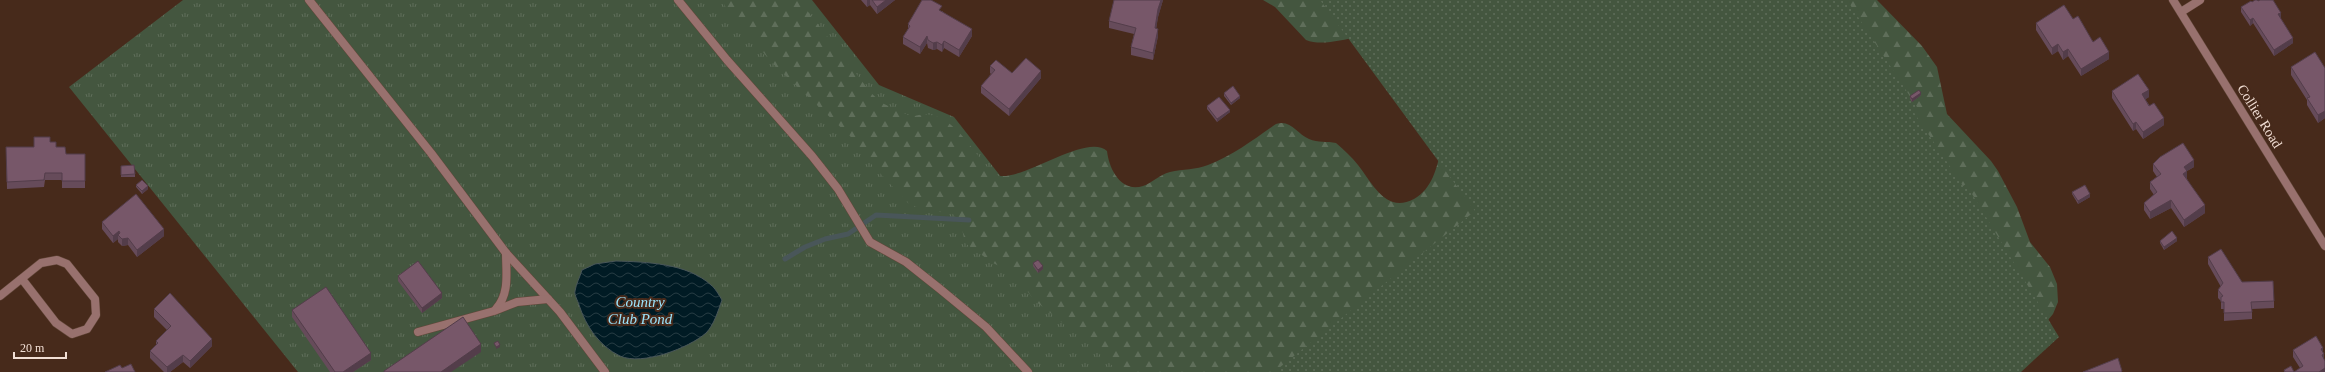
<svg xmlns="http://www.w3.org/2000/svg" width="2325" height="372" font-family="Georgia,serif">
	<defs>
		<pattern id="grass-tufts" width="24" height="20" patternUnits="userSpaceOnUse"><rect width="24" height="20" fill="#44563f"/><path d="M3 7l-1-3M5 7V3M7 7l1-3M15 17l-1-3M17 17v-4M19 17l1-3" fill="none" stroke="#5f6e5a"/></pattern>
		<pattern id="forest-firs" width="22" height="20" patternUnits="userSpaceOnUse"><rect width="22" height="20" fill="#44563f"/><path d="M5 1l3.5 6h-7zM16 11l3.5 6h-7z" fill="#5f6e5a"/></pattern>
		<pattern id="park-dots" width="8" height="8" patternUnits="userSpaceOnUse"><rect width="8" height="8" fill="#44563f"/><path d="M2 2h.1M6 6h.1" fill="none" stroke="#5f6e5a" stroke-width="1.8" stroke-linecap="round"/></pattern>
		<pattern id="water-waves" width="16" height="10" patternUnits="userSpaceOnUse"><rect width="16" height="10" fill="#001b24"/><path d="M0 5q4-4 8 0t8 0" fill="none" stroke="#263c43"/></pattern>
	</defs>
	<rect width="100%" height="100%" fill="#472a1b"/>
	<path fill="url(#grass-tufts)" d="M183,0H812L879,85L954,117L1154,372H298L69,87Z"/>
	<path fill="url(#forest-firs)" d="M722,0H799L871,93L882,103L912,117C945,105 965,140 983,162C988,168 992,176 1001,176C1028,178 1087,133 1107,151C1109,169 1121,193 1143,186C1152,183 1159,175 1170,172C1183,169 1196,170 1208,165C1234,155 1254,139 1276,124C1291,119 1297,134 1309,139C1318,143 1327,141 1336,143C1344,150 1352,157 1358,165C1373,184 1386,214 1414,199C1432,189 1437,168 1441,149L1358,37C1341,40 1321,46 1306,40L1275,7L1263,0H1877L1922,46L1937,67L1947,114L1991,161L1998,171L2017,207L2030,242L2050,267L2057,284L2058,302L2053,314L2005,372H1119L1091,346L1034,300L1014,273L993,263L965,243L961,224L953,214L921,209L908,203L864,156L850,136L771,62L751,37L732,19Z"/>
	<path fill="url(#park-dots)" d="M1320,0H1847L1917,107L1913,111L1963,186L1966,184L2059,337L2021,372H1274L1475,211Z"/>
	<path fill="url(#water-waves)" stroke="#495659" d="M616,261C646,262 687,263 711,285C715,288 719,295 722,300C718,311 714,325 706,333C689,348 642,366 620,356C599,346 586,326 579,305C578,301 574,295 575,291C576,284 580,277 582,270L595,264Z"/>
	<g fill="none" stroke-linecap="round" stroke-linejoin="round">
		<path stroke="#495659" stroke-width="5" d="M785,259L805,247L825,239L848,234L876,215L969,220"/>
		<g stroke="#624739" stroke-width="9">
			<g id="lane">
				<path d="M309,0L431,153L506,253L560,312L605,372"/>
				<path d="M678,0L727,60L812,156L838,189L870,242L906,262L940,289L986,327L1028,372"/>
				<path d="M496,309C510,293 506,273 506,253"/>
				<path d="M418,332L494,311L517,302L548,299"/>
			</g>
		</g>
		<g stroke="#624739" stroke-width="9">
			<g id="street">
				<path d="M2173,0L2325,246"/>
				<path d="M2181,12L2200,0"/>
				<path d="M0,296L41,263L57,260L67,264L95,299L96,315L87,329L72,334L56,323L22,279"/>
			</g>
		</g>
		<use href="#lane" stroke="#98716e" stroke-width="8"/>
		<use href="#street" stroke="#98716e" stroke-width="8"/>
	</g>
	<g fill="#664b5a">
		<path d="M861,0H895L877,14L870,5L867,7Z"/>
		<path d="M1114,0H1163L1158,17L1156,29L1158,36L1153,60L1131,55V47L1134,34L1109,28V21Z"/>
		<path d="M2258,1L2281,18H2280L2293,43L2274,56L2253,23L2250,26L2241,12V7L2252,2Z"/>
		<path d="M942,11L972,36L959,57L944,48L942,52L937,49L933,50L928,48L927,43L920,54L903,44V37L908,29V24Z"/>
		<path d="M2073,19L2109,59L2081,76L2068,56L2063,60L2058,51L2052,55L2036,30V23Z"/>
		<path d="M990,66L1012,73L1041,78L1009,116L981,93V86L991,74L990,73Z"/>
		<path d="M2291,67L2325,68V118L2318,123L2307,105V100L2291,75Z"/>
		<path d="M2112,91L2149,97L2145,99L2164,125L2143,139L2136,129L2133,131L2112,98Z"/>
		<path d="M1224,93L1240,98L1231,105L1224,96Z"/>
		<path d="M1921,95L1912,102L1910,99V96Z"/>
		<path d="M1207,106L1230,112L1217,122L1207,109Z"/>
		<path d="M50,142L66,154H85V188H62V180H45L44,187L7,189L6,147H34Z"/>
		<path d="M2153,164L2194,167L2187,171V179L2205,213L2184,227L2171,208L2150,219L2144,210V203L2154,195L2150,189V182L2157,177L2153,171Z"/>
		<path d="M121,166L135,174V177H121Z"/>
		<path d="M136,185L148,189L142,194L136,187Z"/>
		<path d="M2072,192L2090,197L2078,204L2072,194Z"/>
		<path d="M102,222L164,236L137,257L128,245L122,246L118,242V239L113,243L102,229Z"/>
		<path d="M2160,241H2177L2164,250L2160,243Z"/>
		<path d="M2208,257L2242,282L2274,301V308L2252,309V319L2224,321V309H2221V301L2218,298V290L2221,287L2208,264Z"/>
		<path d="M1033,263L1043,269L1038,273L1033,266Z"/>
		<path d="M398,276L442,298L422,313L398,281Z"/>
		<path d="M154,309L212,346L190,368L183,362L170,372H164L150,358V351L156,345V341L167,330L154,317Z"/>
		<path d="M292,310L371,360L353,372H330L292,317Z"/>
		<path d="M2293,350L2323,352L2325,372H2284V370L2294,372L2300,368L2293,357Z"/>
	</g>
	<g fill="#533d4a">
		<path d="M867,0H870V5L867,7Z"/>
		<path d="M886,0H895L877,14V7Z"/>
		<path d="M1161,0H1163L1158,17L1155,36V28L1158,9Z"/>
		<path d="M2281,13V18L2278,20V14Z"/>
		<path d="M2253,18V23L2250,26V20Z"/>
		<path d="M972,29V36L959,57V50Z"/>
		<path d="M1158,29V36L1153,60V53Z"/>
		<path d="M927,36V43L920,54V47Z"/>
		<path d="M2293,38V43L2274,56V50Z"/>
		<path d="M944,41V48L942,52V45Z"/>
		<path d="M937,42V49L933,50V43Z"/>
		<path d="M2058,44V51L2052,55V48Z"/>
		<path d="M2068,49V56L2063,60V52Z"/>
		<path d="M2109,52V59L2081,76V69Z"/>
		<path d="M1041,71V78L1009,116V109Z"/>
		<path d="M2149,90V97L2142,102V94Z"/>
		<path d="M1921,93V95L1912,102V99Z"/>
		<path d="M1240,96V98L1231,105V103Z"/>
		<path d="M1230,110V112L1217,122V119Z"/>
		<path d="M2325,111V118L2318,123V115Z"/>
		<path d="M2164,118V125L2143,139V132Z"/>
		<path d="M2136,122V129L2133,131V124Z"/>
		<path d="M2194,160V167L2187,171V178L2183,181L2184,167Z"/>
		<path d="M148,186V189L142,194V191Z"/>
		<path d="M2090,194V197L2078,204V201Z"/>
		<path d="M2171,200V208L2150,219V212Z"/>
		<path d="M2205,205V213L2184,227V220Z"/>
		<path d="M164,229V236L137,257V250Z"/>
		<path d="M119,231V236L118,235V239L113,243V236Z"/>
		<path d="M128,238V245L122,246V239Z"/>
		<path d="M2177,238V241L2164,250V247Z"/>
		<path d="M1043,266V269L1038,273V270Z"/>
		<path d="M442,293V298L422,313V308Z"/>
		<path d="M212,339V346L190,368V361Z"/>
		<path d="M481,344V352L451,372H441Z"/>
		<path d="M500,345V347L496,349V347Z"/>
		<path d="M2323,348V355L2324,354V361L2322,363L2321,349Z"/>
		<path d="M371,353V360L353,372H343Z"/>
		<path d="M183,355V362L170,372H167V367Z"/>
		<path d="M2325,368V372H2319Z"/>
	</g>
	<g fill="#775769" stroke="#533d4a">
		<path d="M872,0H886L877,7Z"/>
		<path d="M922,0H931L942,6L939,10L972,29L959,50L944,41L942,45L937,42L933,43L928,40L927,36L920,47L903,37L910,26L908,24Z"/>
		<path d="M1114,0H1161L1158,9L1155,28L1158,29L1153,53L1131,47L1136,28L1109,21Z"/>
		<path d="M2255,0H2257L2258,1L2260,0H2273L2281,13L2278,14L2293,38L2274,50L2253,18L2250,20L2241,7L2251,1L2252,2Z"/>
		<path d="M2064,5L2073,19L2078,16L2093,42L2100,37L2109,52L2081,69L2068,49L2063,52L2058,44L2052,48L2036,23Z"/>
		<path d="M2315,52L2325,68V111L2318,115L2307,98L2310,97L2291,67Z"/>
		<path d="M1026,58L1041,71L1009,109L981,86L995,70L990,66L996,60L1012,73Z"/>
		<path d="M2138,74L2149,90L2142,94L2149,106L2154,103L2164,118L2143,132L2136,122L2133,124L2112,91Z"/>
		<path d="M1233,86L1240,96L1231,103L1224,93Z"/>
		<path d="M1919,90L1921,93L1912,99L1910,96Z"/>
		<path d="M1219,97L1230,110L1217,119L1207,106Z"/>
		<path d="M34,137H50V142H56V147H65L66,154H85V181H62V173H45L44,180L7,182L6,147H34Z"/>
		<path d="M2183,143L2194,160L2184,167L2187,171L2183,174L2205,205L2184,220L2171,200L2150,212L2144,203L2157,192L2150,182L2161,174L2153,164L2160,157Z"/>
		<path d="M134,165L135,174L121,175V166Z"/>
		<path d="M142,180L148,186L142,191L136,185Z"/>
		<path d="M2085,185L2090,194L2078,201L2072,192Z"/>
		<path d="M136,194L164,229L137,250L128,238L122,239L118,235L120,233L119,231L113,236L102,222Z"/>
		<path d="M2172,231L2177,238L2164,247L2160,241Z"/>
		<path d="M2221,249L2242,282L2273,281L2274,301L2251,302L2252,312L2224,313V302H2221V297L2223,296L2218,290L2223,283L2208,257Z"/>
		<path d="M1038,260L1043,266L1038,270L1033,263Z"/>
		<path d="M418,261L442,293L422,308L398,276Z"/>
		<path d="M326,287L371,353L343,372H335L292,310Z"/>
		<path d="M170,293L212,339L190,361L183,355L167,367L150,351L158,343L156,341L171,326L154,309Z"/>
		<path d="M463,317L481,344L441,372H384V371Z"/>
		<path d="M2316,336L2323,348L2321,349L2324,354L2322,355L2325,361V368L2319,372H2285L2284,370L2291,366L2294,372L2303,366L2293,350Z"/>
		<path d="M498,341L500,345L496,347L494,343Z"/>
		<path d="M2118,358L2122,371L2121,372H2083Z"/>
		<path d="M131,364L135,372H105L120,365L122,368Z"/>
	</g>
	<g text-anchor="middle" stroke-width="4" stroke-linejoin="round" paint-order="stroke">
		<g font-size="14" fill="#f2dfd5" stroke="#472a1b">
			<text transform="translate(2260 116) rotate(58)" y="5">Collier Road</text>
		</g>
		<g font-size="15" font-style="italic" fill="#9be3fb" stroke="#472a1b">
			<text x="640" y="307">Country<tspan x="640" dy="17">Club Pond</tspan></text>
		</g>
	</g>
	<path d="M14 352v6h52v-6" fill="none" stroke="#f2dfd5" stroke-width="2"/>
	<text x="20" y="352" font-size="12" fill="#f2dfd5" stroke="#472a1b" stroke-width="3" paint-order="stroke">20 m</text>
</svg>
